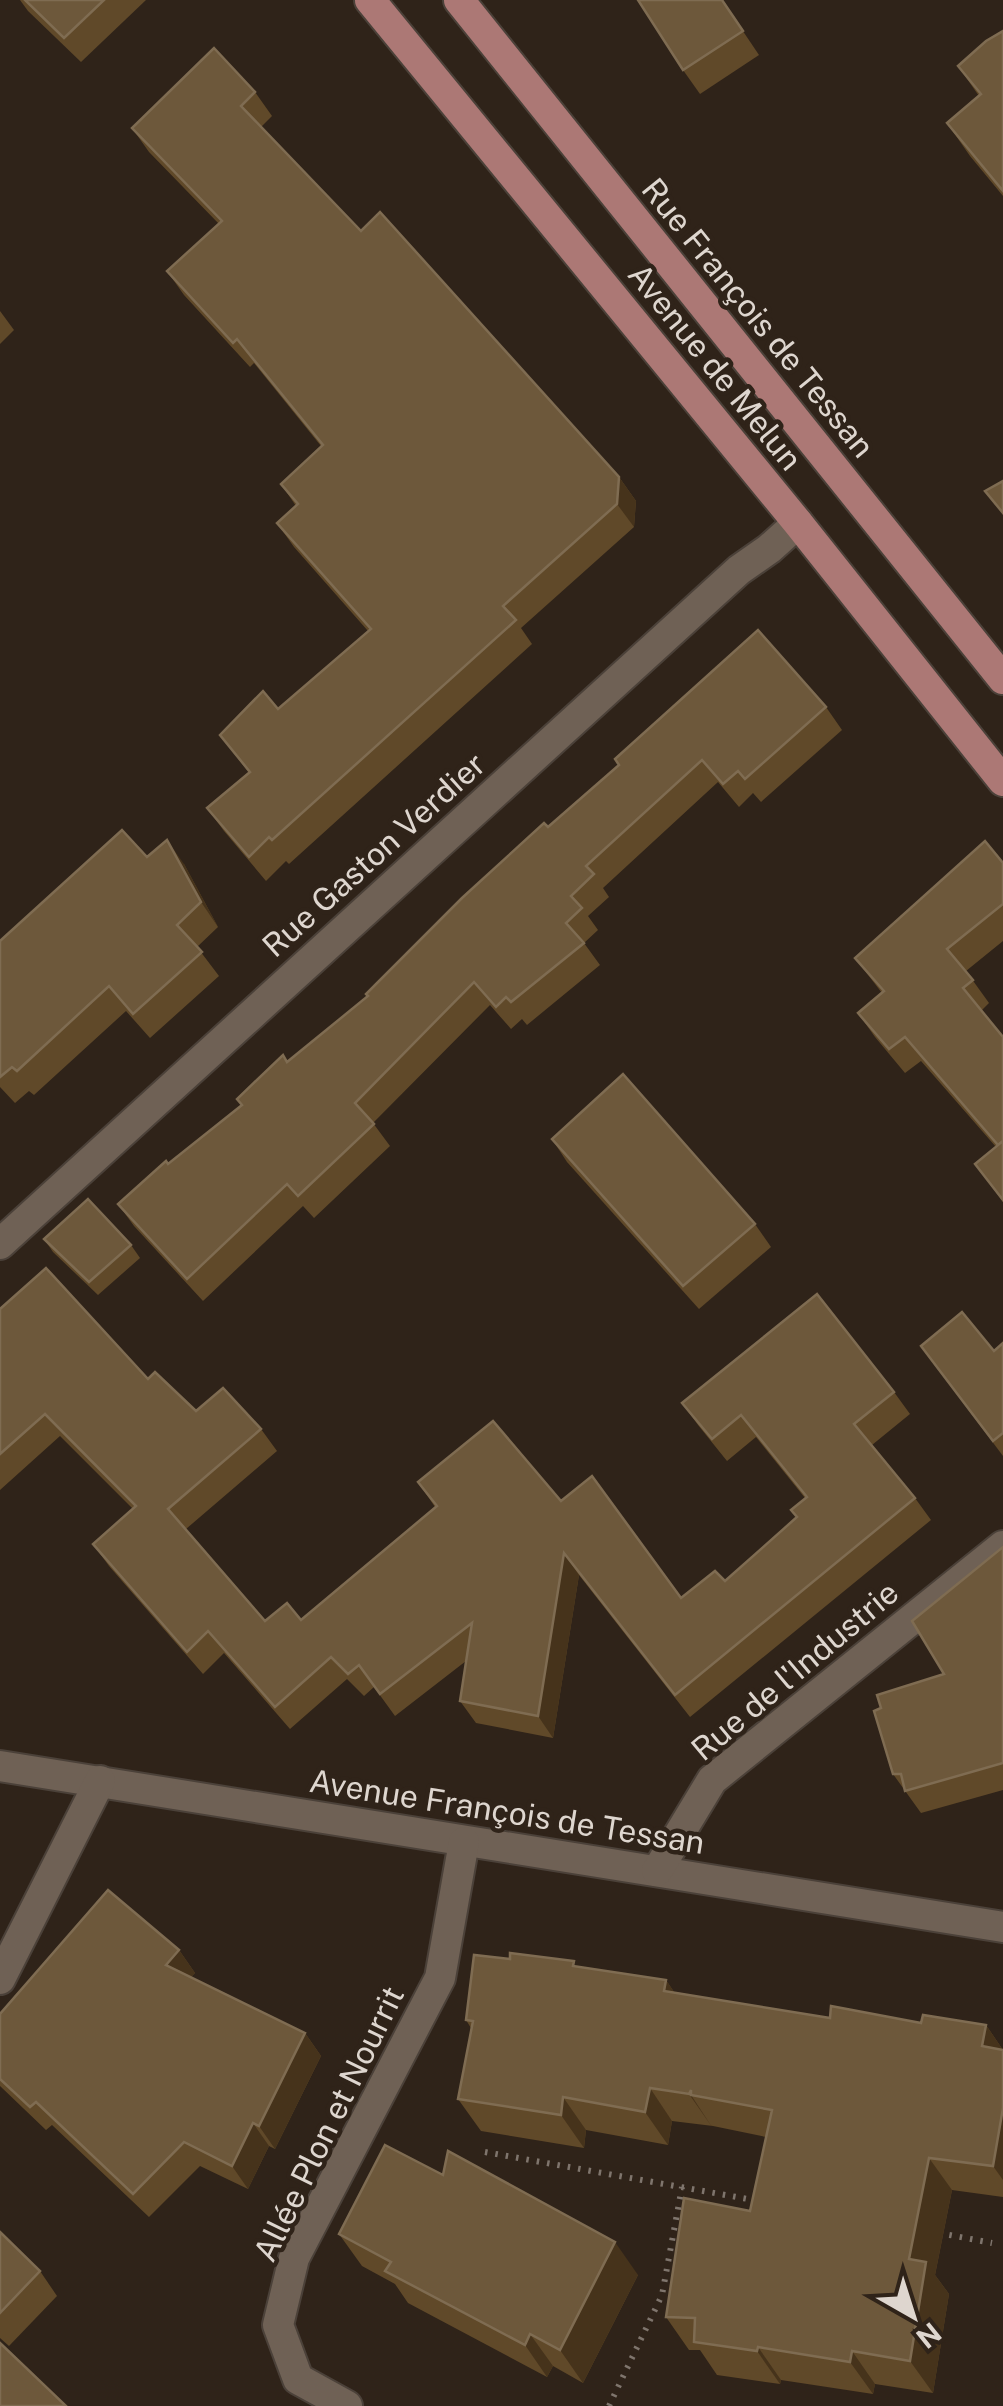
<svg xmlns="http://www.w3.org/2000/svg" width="1003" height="2406" font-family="'Public Sans',sans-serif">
	<rect width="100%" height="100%" fill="#2f2319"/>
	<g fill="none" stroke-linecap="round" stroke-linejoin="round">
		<g stroke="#4b4139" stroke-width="34">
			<g id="minor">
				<path d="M0,1244L739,570L769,549L798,523"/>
				<path d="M0,1766L1003,1927"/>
				<path d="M657,1871L712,1780L1003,1546"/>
				<path d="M0,1979L100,1781"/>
				<path d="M347,2406L298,2379L278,2325L294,2258L440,1978L464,1842"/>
			</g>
		</g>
		<g stroke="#4b4139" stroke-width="34">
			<g id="major">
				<path d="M370,0L798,523L1003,781"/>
				<path d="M459,0L1003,679"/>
			</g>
		</g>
		<g stroke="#7f756d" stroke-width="6" stroke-dasharray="2.5 8" stroke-linecap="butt">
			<path d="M485,2152L759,2201"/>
			<path d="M939,2233L992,2243"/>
			<path d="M609,2406L662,2295L682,2187"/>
		</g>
		<use href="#minor" stroke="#6f6155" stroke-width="30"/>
		<use href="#major" stroke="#ac7875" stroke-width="30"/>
	</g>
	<g fill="#604929">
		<path d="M20,0H146L81,62L28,11Z"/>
		<path d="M722,0L759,55L700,94L683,70Z"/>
		<path d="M1003,31V196L970,156L947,123L979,96L958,66Z"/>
		<path d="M255,92L272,116L261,127L361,231L619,477L636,501L634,527L521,628L532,644L289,864L286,861L266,881L224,831L207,808L249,773L220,735L278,709L368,631L294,547L277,523L296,506L281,484L321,446L254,363L250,367L184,295L167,271L219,224L149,152L132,128Z"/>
		<path d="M0,311L14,330L0,344Z"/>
		<path d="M826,707L842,730L761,802L753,793L739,807L718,782L603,888L609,897L588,916L598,930L584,943L600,965L527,1025L522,1019L511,1029L490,1005L373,1123L390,1146L314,1218L303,1206L203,1301L134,1226L118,1204L242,1105L288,1061L368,996L548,827Z"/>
		<path d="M147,857L184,864L218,927L197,947L219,976L150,1038L126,1011L34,1095L29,1091L15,1103L0,1087V941Z"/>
		<path d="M1003,863V941L966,971L989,1003L981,1011L1003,1037V1202L975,1164L996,1147L921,1061L905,1073L875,1037L858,1013L882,993L855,958Z"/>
		<path d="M552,1139L755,1224L771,1247L699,1309L567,1162Z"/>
		<path d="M44,1239L131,1245L140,1258L98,1295L53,1252Z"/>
		<path d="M0,1309L148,1379L196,1411L261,1429L277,1451L186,1529L265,1621L301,1620L435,1507L418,1482L561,1501L681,1598L725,1581L796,1517L805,1498L756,1437L727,1461L698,1425L682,1403L894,1392L910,1414L872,1445L915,1498L931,1520L690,1717L579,1575L553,1738L476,1723L460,1701L466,1661L395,1716L374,1687L364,1696L347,1679L290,1729L224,1653L203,1674L109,1566L93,1544L133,1509L60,1436L0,1490Z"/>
		<path d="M1003,1343V1456L934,1364L994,1351Z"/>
		<path d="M1003,1547V1790L921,1813L893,1774L944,1674Z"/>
		<path d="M179,1950L195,1973L191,1977L305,2033L321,2056L275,2149L269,2146L248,2189L200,2166L149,2217L52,2125L46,2130L0,2086V2014Z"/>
		<path d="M510,1959L578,1967L666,1980L674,1992L830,2018L986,2025L1003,2050V2197L952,2190L935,2275L949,2294L933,2393L875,2384L873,2394L781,2380L780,2384L717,2375L700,2350H689L666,2317L750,2211L766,2137L713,2126L672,2121L668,2145L586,2130L584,2148L481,2131L458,2099L471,2028L466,2020Z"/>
		<path d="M0,2232L40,2271L57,2296L9,2346L0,2338Z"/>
		<path d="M339,2234L638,2275L583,2383L553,2366L547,2377L408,2303L395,2284L362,2266Z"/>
	</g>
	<g fill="#46331b">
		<path d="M619,477L636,501L634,527L617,504Z"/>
		<path d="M167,840L184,864L218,927L201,902Z"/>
		<path d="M564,1553L579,1575L553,1738L538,1716Z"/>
		<path d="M179,1950L195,1973L182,1988L166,1965Z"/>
		<path d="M666,1980L688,2013L664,1991Z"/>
		<path d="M986,2025L1003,2050L982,2046Z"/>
		<path d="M305,2033L321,2056L275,2149L259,2126Z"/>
		<path d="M650,2088L672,2121L668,2145L645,2112Z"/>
		<path d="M691,2090V2095L712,2127L689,2094Z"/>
		<path d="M563,2097L586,2130L584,2148L561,2115Z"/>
		<path d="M1003,2108V2180L993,2166Z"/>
		<path d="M253,2123L269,2146L248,2189L232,2166Z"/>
		<path d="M929,2158L952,2190L935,2275L949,2294L933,2393L910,2361L909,2259Z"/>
		<path d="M615,2242L638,2275L583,2383L560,2350Z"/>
		<path d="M530,2334L553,2366L547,2377L525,2345Z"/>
		<path d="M758,2347L781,2380L780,2384L757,2351Z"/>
		<path d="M852,2351L875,2384L873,2394L850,2362Z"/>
	</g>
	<g fill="#6d583b" stroke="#7f6c52" stroke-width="2.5">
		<path d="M25,0H104L64,38Z"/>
		<path d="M638,0H722L743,31L683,70Z"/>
		<path d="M1003,31V191L947,123L981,94L958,66L986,41Z"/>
		<path d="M214,48L255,92L241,106L361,231L380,212L619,477L617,504L503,606L516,620L272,840L269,837L249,857L207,808L250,772L220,735L263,691L278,709L371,629L277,523L298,504L281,484L323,445L237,339L233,343L167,271L222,221L132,128Z"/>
		<path d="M1003,481V513L985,491Z"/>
		<path d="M758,630L826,707L745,779L738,771L723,784L702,760L586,866L594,874L571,896L582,908L566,923L584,943L511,1002L506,997L496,1007L474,982L355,1103L374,1124L298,1196L287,1184L187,1279L118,1204L166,1161L168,1164L242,1105L237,1099L283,1055L287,1062L368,996L366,994L462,898L544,823L548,827L619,765L615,759Z"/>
		<path d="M122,830L147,857L167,840L201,902L177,925L202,952L133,1014L109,986L17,1071L12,1067L0,1077V941Z"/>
		<path d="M985,841L1003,863V904L947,949L973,980L963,988L1003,1037V1141L998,1145L905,1037L889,1049L858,1013L884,991L855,958Z"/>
		<path d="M623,1074L755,1224L683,1286L552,1139Z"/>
		<path d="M1003,1141V1200L975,1164Z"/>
		<path d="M88,1199L131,1245L89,1282L44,1239Z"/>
		<path d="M46,1268L148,1379L155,1372L196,1411L223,1388L261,1429L168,1509L265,1621L287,1603L301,1620L437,1506L418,1482L493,1421L561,1501L592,1476L681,1598L715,1571L725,1581L797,1517L791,1510L807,1497L741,1415L712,1439L682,1403L817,1294L894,1392L854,1424L915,1498L675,1695L564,1553L538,1716L460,1701L472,1623L380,1694L359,1665L348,1674L331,1657L275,1707L208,1631L187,1652L93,1544L136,1506L45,1414L0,1454V1309Z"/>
		<path d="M962,1312L994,1351L1003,1343V1433L993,1441L921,1346Z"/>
		<path d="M1003,1547V1763L905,1791L901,1774H893L874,1711L881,1708L877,1695L944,1674L912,1621Z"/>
		<path d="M108,1890L179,1950L166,1965L305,2033L259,2126L253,2123L232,2166L184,2142L133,2194L36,2102L30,2107L0,2079V2014Z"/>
		<path d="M510,1953L574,1961L573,1966L666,1980L664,1991L830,2018L831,2006L921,2023L923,2015L986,2025L982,2046L1003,2050V2108L993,2166L929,2158L909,2259L926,2262L910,2361L852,2351L850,2362L758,2347L757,2351L694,2342L695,2318L666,2317L684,2198L750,2211L772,2110L691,2095V2090L689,2094L650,2088L645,2112L563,2097L561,2115L458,2099L473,2021L466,2020L474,1955L510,1959Z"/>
		<path d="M385,2145L443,2175L448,2151L615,2242L560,2350L530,2334L525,2345L385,2271L391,2262L339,2234Z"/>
		<path d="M0,2232L40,2271L0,2313Z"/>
		<path d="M0,2343L66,2406H0Z"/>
	</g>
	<g text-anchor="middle" stroke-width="9" stroke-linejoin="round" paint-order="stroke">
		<g font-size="32" fill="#ded6cf" stroke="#2f2319">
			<text transform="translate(758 318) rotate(51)" y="11">Rue François de Tessan</text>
			<text transform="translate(715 367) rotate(51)" y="11">Avenue de Melun</text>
			<text transform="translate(374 855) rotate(-42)" y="11">Rue Gaston Verdier</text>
			<text transform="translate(795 1671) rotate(-40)" y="11">Rue de l'Industrie</text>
			<text transform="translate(507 1812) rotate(9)" y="11">Avenue François de Tessan</text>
			<text transform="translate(329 2124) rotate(-64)" y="11">Allée Plon et Nourrit</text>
		</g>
	</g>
	<g transform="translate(913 2316) rotate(141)" stroke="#2f2319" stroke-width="8" paint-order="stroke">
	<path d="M0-8L18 38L0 25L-18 38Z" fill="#ded6cf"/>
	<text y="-15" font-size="28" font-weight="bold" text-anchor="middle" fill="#ded6cf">N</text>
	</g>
</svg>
